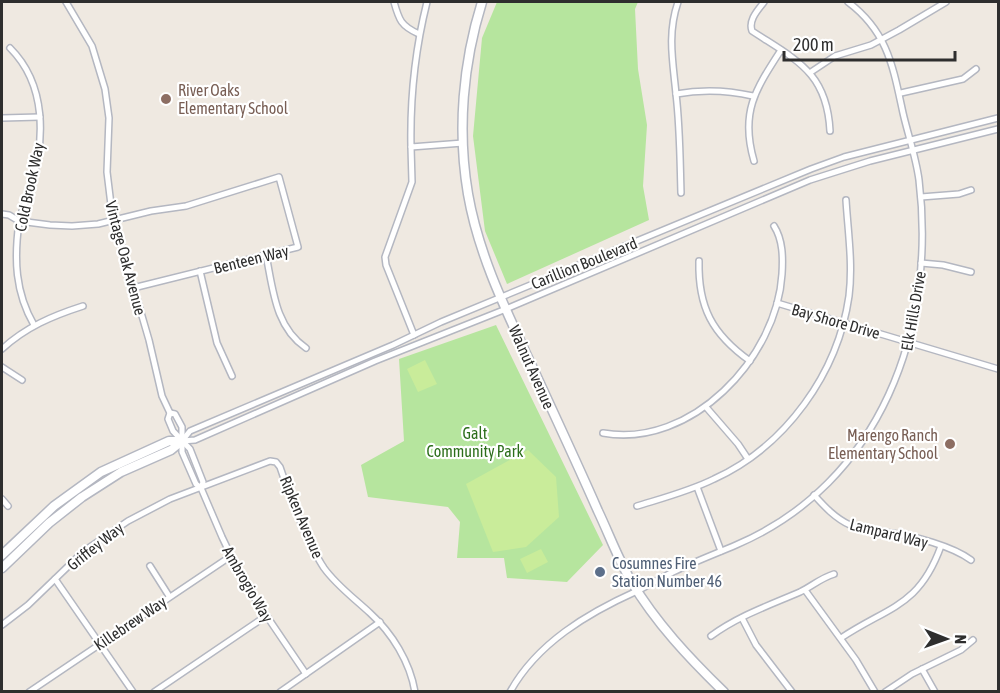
<svg xmlns="http://www.w3.org/2000/svg" width="1000" height="693" font-family="'Asap Condensed',sans-serif">
	<rect width="100%" height="100%" fill="#efe9e1"/>
	<g fill="#b6e59e">
		<path d="M497,2H638L635,9L638,69L647,125L643,186L649,220L507,284L485,231L473,136L482,38Z"/>
		<path d="M496,325L603,545L567,582L507,578L504,558H457L460,522L448,507L368,497L361,465L404,441L399,359Z"/>
	</g>
	<g fill="#c9ec9a">
		<path d="M425,360L437,384L418,392L407,369Z"/>
		<path d="M528,450L556,477L559,517L526,547L493,552L466,484Z"/>
		<path d="M541,549L548,562L527,573L520,559Z"/>
	</g>
	<g fill="none" stroke-linecap="round" stroke-linejoin="round">
		<g stroke="#b4b7c1" stroke-width="8">
			<g id="street">
				<path d="M66,2L92,46L105,89L109,118L107,172L112,213L149,340L162,396L170,413L168,419L173,431L190,449L203,482L201,488"/>
				<path d="M394,2C399,20 401,26 419,34"/>
				<path d="M427,2C415,50 410,97 411,147L463,143"/>
				<path d="M678,2C667,34 673,62 676,94C680,127 680,160 681,193"/>
				<path d="M764,2C758,10 748,20 752,31C796,60 827,72 830,131"/>
				<path d="M10,48C47,85 45,140 31,187C28,198 21,210 19,222C14,259 15,292 34,325"/>
				<path d="M811,72L835,56L871,45L899,30L946,2"/>
				<path d="M901,93L963,79L976,69"/>
				<path d="M676,94C703,89 727,90 753,96"/>
				<path d="M2,118L40,117"/>
				<path d="M411,147L412,182L385,257L386,265L414,335"/>
				<path d="M754,161C740,113 755,90 781,50"/>
				<path d="M921,197L959,194L971,190"/>
				<path d="M2,214L9,215L19,221L50,225L72,226L98,224L151,211L186,206L279,177L298,247L133,288"/>
				<path d="M266,255C273,289 275,327 306,348"/>
				<path d="M699,261C698,307 712,334 750,361"/>
				<path d="M921,263L943,265L971,272"/>
				<path d="M200,271L217,343L232,376"/>
				<path d="M777,303L998,369"/>
				<path d="M2,349C26,327 52,316 83,306"/>
				<path d="M2,367L22,380"/>
				<path d="M706,407L738,444L748,459"/>
				<path d="M170,413L175,414L182,427V452L196,484L201,488L222,537L243,581L306,674"/>
				<path d="M603,433C691,449 777,358 782,274C783,258 783,240 774,226"/>
				<path d="M182,441L190,431L393,345L441,322L811,169L844,157L998,118"/>
				<path d="M182,441L195,440L375,361L506,309L810,180L870,161L998,129"/>
				<path d="M697,487L721,551"/>
				<path d="M814,495C825,507 835,518 850,525C863,531 877,531 891,533C914,536 952,546 971,560"/>
				<path d="M2,499L8,506"/>
				<path d="M637,506C663,498 690,491 714,479C786,446 838,373 849,296C853,264 848,232 846,200"/>
				<path d="M150,566L169,596"/>
				<path d="M55,579L133,692"/>
				<path d="M805,590L856,660L875,692"/>
				<path d="M742,618L756,645L792,692"/>
				<path d="M2,625L28,605L84,551L128,521L170,499L270,461L276,462L280,467C289,495 308,544 324,568C337,586 354,598 370,613C392,633 410,662 415,692"/>
				<path d="M711,636C738,616 770,605 800,592C812,586 821,578 834,574"/>
				<path d="M841,638C889,606 919,607 941,546"/>
				<path d="M922,669L935,692"/>
				<path d="M29,692L231,556"/>
				<path d="M154,692L266,616"/>
				<path d="M280,692L380,622"/>
				<path d="M510,692C537,643 588,613 637,591C649,585 661,578 673,572C694,562 715,554 736,545C881,483 937,328 919,180C916,157 908,135 903,113C893,67 888,32 848,2"/>
				<path d="M885,692L912,674L961,650L973,640"/>
			</g>
		</g>
		<g stroke="#b4b7c1" stroke-width="11">
			<g id="secondary">
				<path d="M482,2C463,63 457,130 468,194C480,263 513,324 542,388C561,429 580,470 598,511C609,534 618,559 631,581C656,623 689,658 724,692"/>
				<path d="M2,555L54,506L101,472L169,441H182"/>
				<path d="M2,568L49,523L82,497L121,472L171,450L182,441"/>
			</g>
		</g>
		<use href="#street" stroke="#fff" stroke-width="5"/>
		<use href="#secondary" stroke="#fff" stroke-width="8"/>
	</g>
	<g fill="#8d6e63" stroke="#fff" stroke-width="2">
		<circle cx="166" cy="99" r="6"/>
		<circle cx="950" cy="444" r="6"/>
	</g>
	<circle fill="#5c6f8a" stroke="#fff" stroke-width="2" cx="600" cy="572" r="6"/>
	<g text-anchor="middle" stroke-width="4.5" stroke-linejoin="round" paint-order="stroke">
		<g font-size="16" fill="#785e54" stroke="#fff" text-anchor="start">
			<text x="178" y="96">River Oaks<tspan x="178" dy="18">Elementary School</tspan></text>
			<text x="938" y="441" text-anchor="end">Marengo Ranch<tspan x="938" dy="18">Elementary School</tspan></text>
		</g>
		<g font-size="16" fill="#2e2e2e" stroke="#fff">
			<text transform="translate(29 187) rotate(-78)" y="6">Cold Brook Way</text>
			<text transform="translate(126 258) rotate(75)" y="6">Vintage Oak Avenue</text>
			<text transform="translate(251 259) rotate(-14)" y="6">Benteen Way</text>
			<text transform="translate(584 263) rotate(-22)" y="6">Carillion Boulevard</text>
			<text transform="translate(913 311) rotate(-80)" y="6">Elk Hills Drive</text>
			<text transform="translate(836 321) rotate(16)" y="6">Bay Shore Drive</text>
			<text transform="translate(532 367) rotate(66)" y="6">Walnut Avenue</text>
			<text transform="translate(302 517) rotate(67)" y="6">Ripken Avenue</text>
			<text transform="translate(889 533) rotate(14)" y="6">Lampard Way</text>
			<text transform="translate(95 546) rotate(-38)" y="6">Griffey Way</text>
			<text transform="translate(248 584) rotate(60)" y="6">Ambrogio Way</text>
			<text transform="translate(130 623) rotate(-34)" y="6">Killebrew Way</text>
		</g>
		<g font-size="16" fill="#2c6e1b" stroke="#fff">
			<text x="475" y="439">Galt<tspan x="475" dy="18">Community Park</tspan></text>
		</g>
		<g font-size="16" fill="#4e5e75" stroke="#fff" text-anchor="start">
			<text x="612" y="569">Cosumnes Fire<tspan x="612" dy="18">Station Number 46</tspan></text>
		</g>
	</g>
	<rect width="1000" height="693" fill="none" stroke="#2e2e2e" stroke-width="6"/>
	<g transform="translate(946 639) rotate(91)" stroke="#ffffff" stroke-width="4.5" paint-order="stroke">
	<path d="M0-4.5L10 22L0 15L-10 22Z" fill="#2e2e2e"/>
	<text y="-9" font-size="16" font-weight="bold" text-anchor="middle" fill="#2e2e2e">N</text>
	</g>
	<path d="M784 51v9h171v-9" fill="none" stroke="#2e2e2e" stroke-width="3"/>
	<text x="793" y="51" font-size="18" fill="#2e2e2e" stroke="#ffffff" stroke-width="4.5" paint-order="stroke">200 m</text>
</svg>
